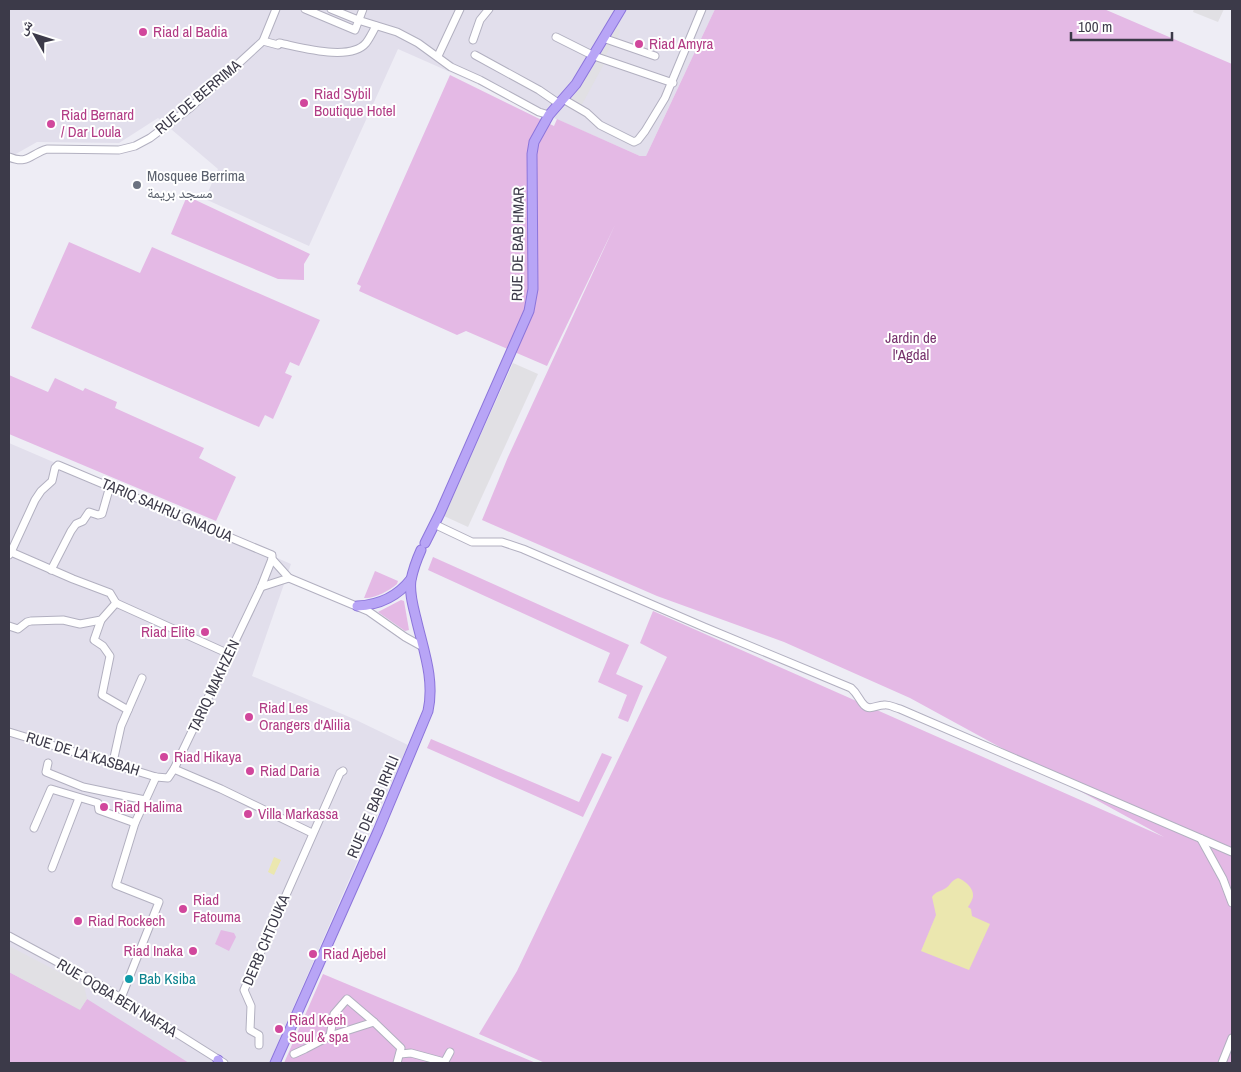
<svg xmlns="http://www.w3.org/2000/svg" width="1241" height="1072" font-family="'Archivo Narrow','Noto Naskh Arabic',sans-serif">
	<rect width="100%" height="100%" fill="#eeedf5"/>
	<g fill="#e2dfec">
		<path d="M9,9H715L646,156H640L398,49L309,246L205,199L218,169L158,118L119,143L37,142L14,155L9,152Z"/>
		<path d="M9,443L291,564L252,676L354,719L408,745L269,1063H9Z"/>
	</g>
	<g fill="#e4b9e5">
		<path d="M715,9H1104L1232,64V1063H545L479,1034L517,971L667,657L640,643L653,611L1164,837L910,698L784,642L657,596L482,520L508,457L615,225L547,366L466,331L457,335L359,291L361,286L357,284L450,75L554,126L557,119L640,156H646Z"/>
		<path d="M187,196L310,254L304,264V280L278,279L171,234Z"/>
		<path d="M69,242L140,273L152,247L320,320L299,366L290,362L285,373L292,376L273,419L265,415L259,427L31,328Z"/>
		<path d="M9,375L48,392L55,378L83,391L85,388L117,402L115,408L204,448L199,458L236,477L216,521L9,434Z"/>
		<path d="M433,557L629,645L616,674L643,686L628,722L618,718L627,695L598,682L610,653L428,570Z"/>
		<path d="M375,571L398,581L397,584C389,591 374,599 364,598Z"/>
		<path d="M401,600L404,601L409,630L405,631L378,612Z"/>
		<path d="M431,739L579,802L602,753L612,757L583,817L427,748Z"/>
		<path d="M221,930L234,933L236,937L229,951L215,944Z"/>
		<path d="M9,972L80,1009L87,999L189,1063H9Z"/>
		<path d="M323,974L536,1063H284Z"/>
	</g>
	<g fill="#e1e0e4">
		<path d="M1194,9H1224L1218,22L1193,12Z"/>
		<path d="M615,27L620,30L616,44L610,47L604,59L605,62L579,110L568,106Z"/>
		<path d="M513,363L538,374L468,527L444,516Z"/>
		<path d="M9,946L84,985L87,999L80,1010L9,972Z"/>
	</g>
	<g fill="#ebe7af">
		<path d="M274,857L281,860L274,875L268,872Z"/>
		<path d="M958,878C964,880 974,888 973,896C973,899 970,904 968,907L971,909L972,916L990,924L969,970L921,951L936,915L932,897C936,891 940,892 946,888C951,885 950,881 958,878Z"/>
	</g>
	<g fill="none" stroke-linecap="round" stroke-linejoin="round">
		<g stroke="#b2b0c0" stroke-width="9">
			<g id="minor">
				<path d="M305,9L355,30L363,9"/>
				<path d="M331,9L358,20L397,32L418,43L451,67L480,80L539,112L549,115"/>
				<path d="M556,37L594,56L673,83"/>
				<path d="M603,38L655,56"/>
				<path d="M473,40L480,20L489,9"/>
				<path d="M263,41L278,45L279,43C300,47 350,62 366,43C370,38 373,31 376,26"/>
				<path d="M475,55L539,90L558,103"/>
				<path d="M438,56L460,9"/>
				<path d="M563,99L587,113L600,125L634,142L638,140L645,131L665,98L702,9"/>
				<path d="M9,157C28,165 30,154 47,149L119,150L135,146L150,138L190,108L263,41L276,9"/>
				<path d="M434,524L472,542H502L523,549L704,627L851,688C858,694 859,700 864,705C870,711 876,705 884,705C889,704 895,708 900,709L1232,852"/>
				<path d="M11,552L35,500L41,491L52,481L55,468L58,465L272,555V559L289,578L368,611L405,637L423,647"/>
				<path d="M9,555L11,552L73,579L110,593L116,603"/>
				<path d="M51,570L71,531L76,524L83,521L89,512L98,515L102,514L110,486"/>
				<path d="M261,587L289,578"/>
				<path d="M116,603L229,654"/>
				<path d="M101,620L94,640L103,646L110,656L102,695L128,710"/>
				<path d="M9,626L18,629L27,622L31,621L63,620L80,624L101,620L116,603"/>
				<path d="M9,732L156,777L168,778L174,769L261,587L272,559"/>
				<path d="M113,762L121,726L142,678"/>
				<path d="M48,763L46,772L83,787L145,800"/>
				<path d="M174,769L221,789L312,833"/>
				<path d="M34,828L51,789L98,803L99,810L135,823"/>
				<path d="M1201,839L1223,879L1232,903"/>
				<path d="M52,868L79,798"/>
				<path d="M9,936L100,985L224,1063"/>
				<path d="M121,998L159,902L116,885L135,823L156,777"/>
				<path d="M330,1036L334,1014L347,999L374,1022L401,1048L397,1063"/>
				<path d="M259,1045V1035L250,1030L251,1006L244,990L340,773L343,771"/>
				<path d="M294,1054L305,1049L330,1036L374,1022"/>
				<path d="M400,1054L411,1053L444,1062"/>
				<path d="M444,1063L450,1052"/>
				<path d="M1222,1063L1232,1038"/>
			</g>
		</g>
		<g stroke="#8c75db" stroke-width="11">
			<g id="major">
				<path d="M425,543L440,513L529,311L533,289L532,154L534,142L549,115L576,84L621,9"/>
				<path d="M357,606C379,605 398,596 411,579"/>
				<path d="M218,1060L219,1063"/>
				<path d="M275,1063L378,831L428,711C435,679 423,649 416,618C413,606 409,592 411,580C413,570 417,559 421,550"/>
			</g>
		</g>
		<use href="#minor" stroke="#fff" stroke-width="7"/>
		<use href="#major" stroke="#b8a5f6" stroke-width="9"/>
	</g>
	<g fill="#d1479c" stroke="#fff" stroke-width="2">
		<circle cx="143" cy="32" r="5"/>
		<circle cx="639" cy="44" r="5"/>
		<circle cx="304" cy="103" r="5"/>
		<circle cx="51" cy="124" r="5"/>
		<circle cx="205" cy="632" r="5"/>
		<circle cx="249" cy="717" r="5"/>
		<circle cx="164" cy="757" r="5"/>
		<circle cx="250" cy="771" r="5"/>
		<circle cx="104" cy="807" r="5"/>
		<circle cx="248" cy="814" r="5"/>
		<circle cx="183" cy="909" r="5"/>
		<circle cx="78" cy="921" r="5"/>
		<circle cx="193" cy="951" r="5"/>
		<circle cx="313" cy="954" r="5"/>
		<circle cx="279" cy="1029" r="5"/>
	</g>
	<circle fill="#6b7280" stroke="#fff" stroke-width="2" cx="137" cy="185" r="5"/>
	<circle fill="#0f9aa8" stroke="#fff" stroke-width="2" cx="129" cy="979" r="5"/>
	<g text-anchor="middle" stroke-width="4" stroke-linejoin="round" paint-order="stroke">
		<g font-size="15" fill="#b23c85" stroke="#fff" text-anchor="start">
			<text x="153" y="37">Riad al Badia</text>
			<text x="649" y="49">Riad Amyra</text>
			<text x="314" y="99">Riad Sybil<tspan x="314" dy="17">Boutique Hotel</tspan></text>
			<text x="61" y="120">Riad Bernard<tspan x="61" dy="17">/ Dar Loula</tspan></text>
			<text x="195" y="637" text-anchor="end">Riad Elite</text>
			<text x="259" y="713">Riad Les<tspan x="259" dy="17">Orangers d'Alilia</tspan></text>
			<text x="174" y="762">Riad Hikaya</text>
			<text x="260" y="776">Riad Daria</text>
			<text x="114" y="812">Riad Halima</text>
			<text x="258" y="819">Villa Markassa</text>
			<text x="193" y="905">Riad<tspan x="193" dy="17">Fatouma</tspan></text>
			<text x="88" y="926">Riad Rockech</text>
			<text x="183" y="956" text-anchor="end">Riad Inaka</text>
			<text x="323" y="959">Riad Ajebel</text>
			<text x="289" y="1025">Riad Kech<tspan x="289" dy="17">Soul &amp; spa</tspan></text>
		</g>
		<g font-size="15" fill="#3c3a49" stroke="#fff">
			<text transform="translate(198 97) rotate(-40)" y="5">RUE DE BERRIMA</text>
			<text transform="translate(518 244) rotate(-89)" y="5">RUE DE BAB HMAR</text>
			<text transform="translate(167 510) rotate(23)" y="5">TARIQ SAHRIJ GNAOUA</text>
			<text transform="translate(214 686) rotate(-65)" y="5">TARIQ MAKHZEN</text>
			<text transform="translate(83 754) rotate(17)" y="5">RUE DE LA KASBAH</text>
			<text transform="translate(373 807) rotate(-67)" y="5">RUE DE BAB IRHLI</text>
			<text transform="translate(266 940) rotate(-67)" y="5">DERB CHTOUKA</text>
			<text transform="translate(117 998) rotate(31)" y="5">RUE OQBA BEN NAFAA</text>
		</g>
		<g font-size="15" fill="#5b616d" stroke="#fff" text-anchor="start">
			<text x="147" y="181">Mosquee Berrima<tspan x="147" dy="17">مسجد بريمة</tspan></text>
		</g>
		<g font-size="15" fill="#77326d" stroke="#fff">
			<text x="911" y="343">Jardin de<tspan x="911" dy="17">l'Agdal</tspan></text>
		</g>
		<g font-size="15" fill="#0d838f" stroke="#fff" text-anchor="start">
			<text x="139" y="984">Bab Ksiba</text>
		</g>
	</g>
	<rect width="1241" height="1072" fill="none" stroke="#3c3a49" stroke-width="20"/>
	<g transform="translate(35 35) rotate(309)" stroke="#ffffff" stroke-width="4" paint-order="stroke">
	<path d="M0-4L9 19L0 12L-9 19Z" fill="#3c3a49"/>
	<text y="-8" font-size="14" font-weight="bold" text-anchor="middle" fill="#3c3a49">ش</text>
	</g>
	<path d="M1071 32v8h101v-8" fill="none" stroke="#3c3a49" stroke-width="2.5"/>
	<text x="1078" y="32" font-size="15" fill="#3c3a49" stroke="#ffffff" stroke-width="4" paint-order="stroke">100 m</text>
</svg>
